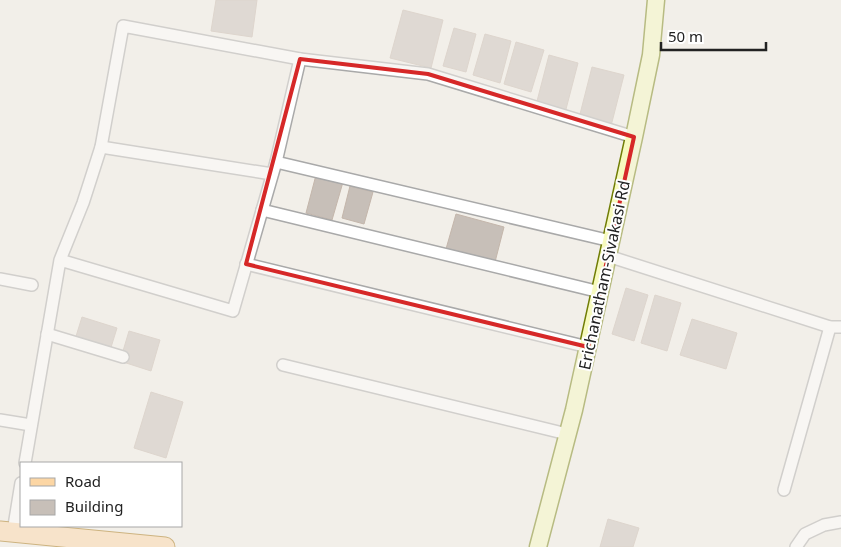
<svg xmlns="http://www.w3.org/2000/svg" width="841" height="547" font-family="'Noto Sans',sans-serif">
	<rect width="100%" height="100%" fill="#f2efe9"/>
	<g fill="#c7bfb8" stroke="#c4b6ab">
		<path d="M216,0H257L252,37L211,31Z"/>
		<path d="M403,10L443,20L431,68L390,58Z"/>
		<path d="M454,28L476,34L466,72L443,66Z"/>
		<path d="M485,34L511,41L500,83L473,75Z"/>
		<path d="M516,42L544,50L531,92L504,84Z"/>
		<path d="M549,55L578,63L565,113L536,105Z"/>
		<path d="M592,67L624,75L611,126L579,118Z"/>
		<path d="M316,175L343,182L332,220L306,213Z"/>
		<path d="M350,186L373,192L364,224L342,218Z"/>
		<path d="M456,214L504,227L495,262L446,249Z"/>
		<path d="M626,288L648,295L634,341L612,334Z"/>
		<path d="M655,295L681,303L667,351L641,343Z"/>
		<path d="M82,317L117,328L108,357L73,346Z"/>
		<path d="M692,319L737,333L726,369L680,355Z"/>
		<path d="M129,331L160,340L151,371L120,361Z"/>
		<path d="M151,392L183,402L166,458L134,448Z"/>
		<path d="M608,519L639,528L633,547H600Z"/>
	</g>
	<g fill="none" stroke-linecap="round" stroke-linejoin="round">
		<g stroke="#a9a9a9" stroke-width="14">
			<g id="minor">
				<path d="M300,59L428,74L634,137"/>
				<path d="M101,147L272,174"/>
				<path d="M276,162L611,241"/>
				<path d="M262,210L600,292"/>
				<path d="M608,256L830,327H841"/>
				<path d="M246,264L588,347"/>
				<path d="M0,279L32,285"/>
				<path d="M47,334L123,357"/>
				<path d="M283,365L567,434"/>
				<path d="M0,420L31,425"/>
				<path d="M25,463L60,260L233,311L276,162L300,59L123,26L101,147L83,203L60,260"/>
				<path d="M784,490L830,327"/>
				<path d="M13,532L21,483"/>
				<path d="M796,547L805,534L824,525L841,522"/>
			</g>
		</g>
		<g stroke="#707d05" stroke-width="19">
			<path id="secondary" d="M538,547L574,410L634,137L651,55L656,0"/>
		</g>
		<g stroke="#a06b00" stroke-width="21">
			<path id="primary" d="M0,531L165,547"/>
		</g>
		<use href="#minor" stroke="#fff" stroke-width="11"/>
		<use href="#secondary" stroke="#f7fabf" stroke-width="16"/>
		<use href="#primary" stroke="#fcd6a4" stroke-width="19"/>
	</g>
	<path d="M0 0H841V547H0ZM300,59L428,74L634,137L588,347L246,264Z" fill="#f2efe9" fill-opacity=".55" fill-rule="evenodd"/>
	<path fill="none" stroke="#d62828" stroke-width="4" stroke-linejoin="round" d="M300,59L428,74L634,137L588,347L246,264Z"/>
	<g text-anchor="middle" stroke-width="4" stroke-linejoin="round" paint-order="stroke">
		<g font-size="16" fill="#222" stroke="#fff">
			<text transform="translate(604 275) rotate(-78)" y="6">Erichanatham-Sivakasi Rd</text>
		</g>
	</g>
	<rect x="20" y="462" width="162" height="65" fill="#ffffff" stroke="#a7a7a7"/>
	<rect x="30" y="478" width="25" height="8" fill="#fcd6a4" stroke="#a7a7a7"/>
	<text x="65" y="487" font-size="15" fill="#222222">Road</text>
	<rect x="30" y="500" width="25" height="15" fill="#c7bfb8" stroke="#a7a7a7"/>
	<text x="65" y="512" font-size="15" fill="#222222">Building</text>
	<path d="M661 42v8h105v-8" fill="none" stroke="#222222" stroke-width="2.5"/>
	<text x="668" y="42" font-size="15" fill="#222222" stroke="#ffffff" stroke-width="4" paint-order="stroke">50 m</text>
</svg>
